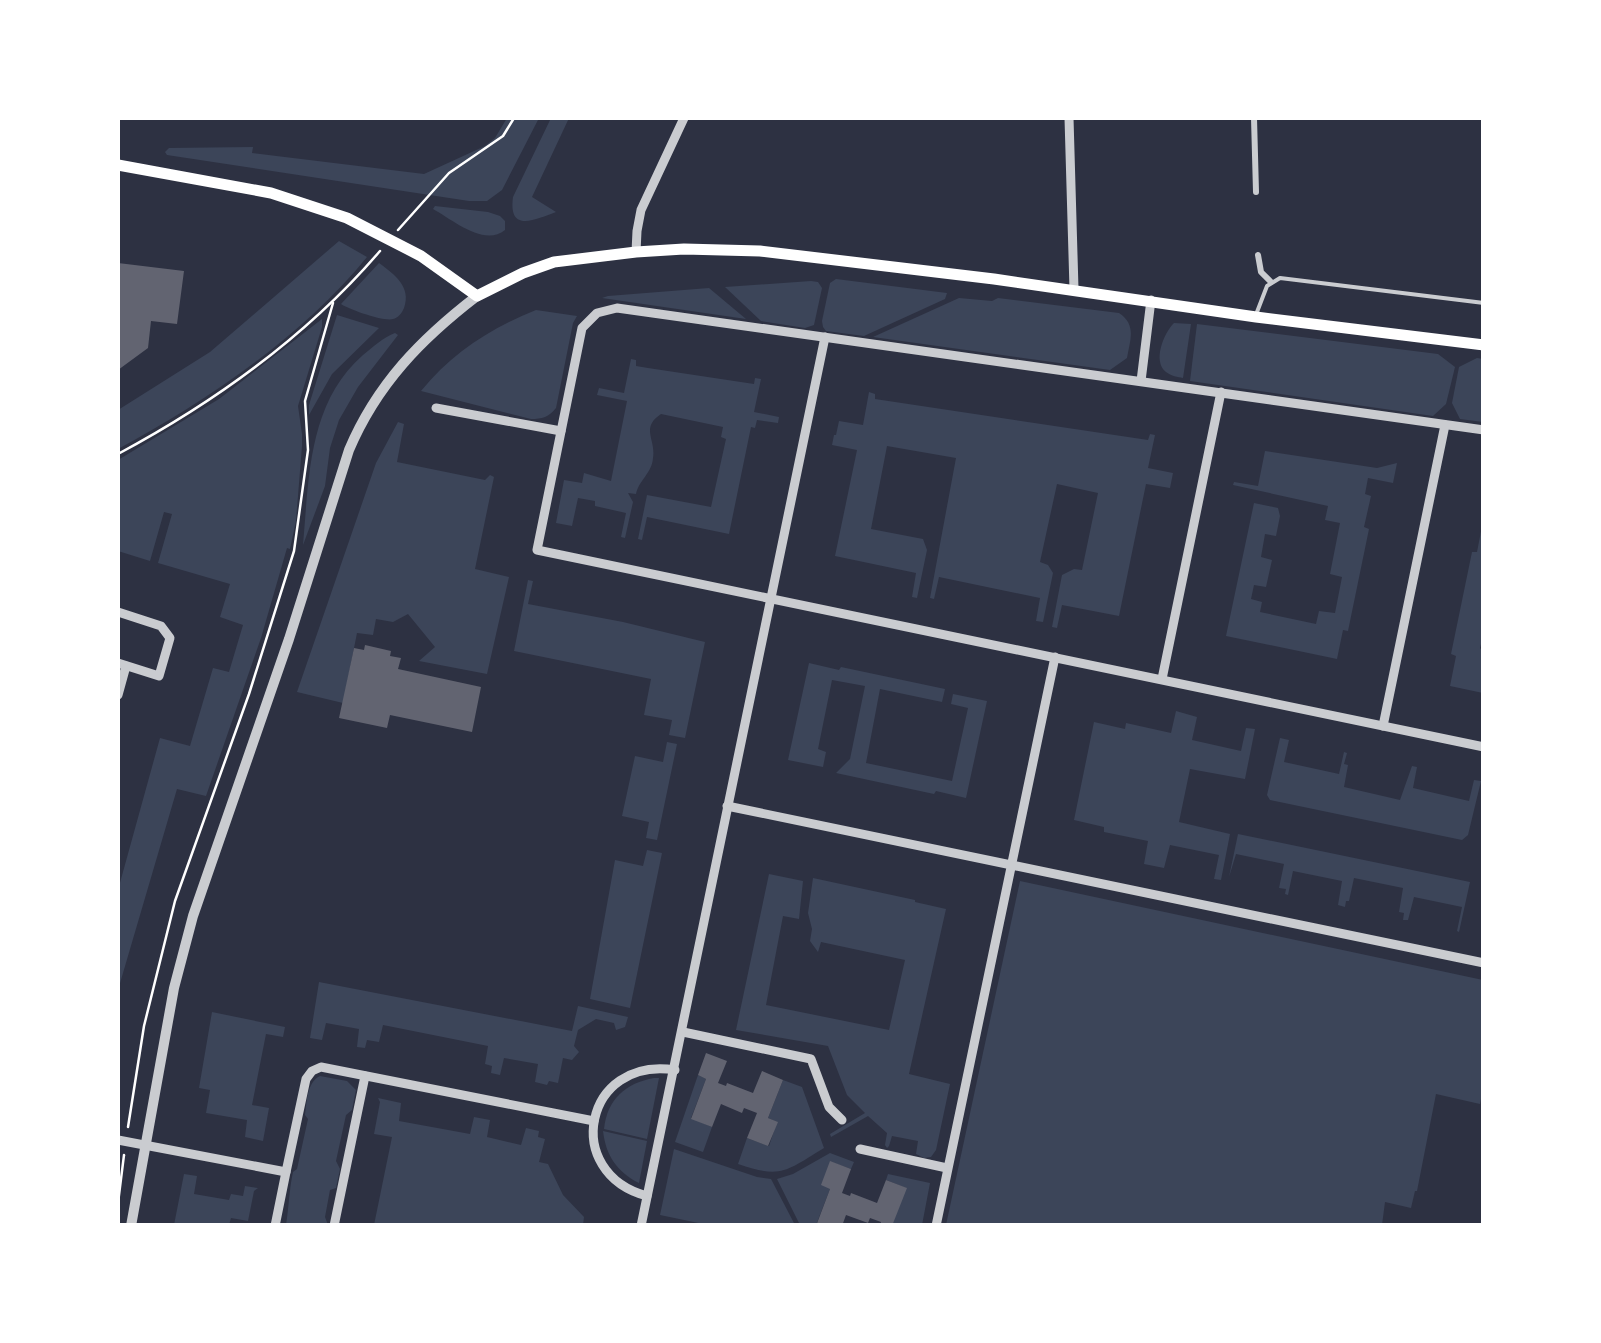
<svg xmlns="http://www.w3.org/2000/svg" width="1601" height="1343" font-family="Overpass,sans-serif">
	<rect width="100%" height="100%" fill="#2d3142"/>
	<g fill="#3c4559">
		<path d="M507,118H539L502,190L487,201H469L167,155L165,152L169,148L253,147L252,153L424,174L485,146L495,138Z"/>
		<path d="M551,118H569L532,197L556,212C536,219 508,234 513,197Z"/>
		<path d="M435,206L488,212L500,216L505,221V230C484,247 453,220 433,209Z"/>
		<path d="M339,241L367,257C303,336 207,401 118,449V410L210,352Z"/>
		<path d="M379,263C394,274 412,287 404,308C402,313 398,318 393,319C384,322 348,309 341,304Z"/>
		<path d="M836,279L947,293L945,299L864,336L826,331L823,327L822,321L830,283Z"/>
		<path d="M811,281L818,282L822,288L814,325L805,328L761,321L725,287Z"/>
		<path d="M709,288L746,319L602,298L608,296Z"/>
		<path d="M959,298L992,301L998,298L1119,313C1137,325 1130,340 1127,358L1110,370L873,337Z"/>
		<path d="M536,310L577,316L573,323L556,408C549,417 542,419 531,419L421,391C452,353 491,328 536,310Z"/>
		<path d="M337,315L379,328L332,374L309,415V405Z"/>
		<path d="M322,319V327L298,406L302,434V446L296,521L290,549L287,548L261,638L206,796L177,789L118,990V890L160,738L190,746L213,668L229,672L243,625L220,617L230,584L158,563L172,514L164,512L150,561L118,551V460L219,399Z"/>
		<path d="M1174,323L1191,324L1183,378C1178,377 1171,376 1166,372C1152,361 1164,333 1174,323Z"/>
		<path d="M1197,324L1438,354L1455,367L1446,404L1433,416L1190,381Z"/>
		<path d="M395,333L398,335L358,387L339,420L330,448L325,486L303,545C309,478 308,403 363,355C373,347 384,337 395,333Z"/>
		<path d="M1477,358L1483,359V422L1460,419L1452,403L1459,367Z"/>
		<path d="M631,359L636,360V366L648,368L754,384L755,378L761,379L754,412L779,417L778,423L757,420L755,428L751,427L729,534L647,517L642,540L638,539L647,495L711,507L726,439L721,437L723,427L661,414C640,428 656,439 653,458C652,473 639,480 636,494L628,493L633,502L625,538L621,537L626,513L595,506V501L578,498L572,526L556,523L564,480L582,483L584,473L611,481L627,401L597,395L599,388L624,393Z"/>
		<path d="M869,392L875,394V399L1148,440L1150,434L1155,435L1148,468L1173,473L1170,488L1146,484L1119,616L1062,605L1057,628L1052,627L1062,575L1074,569L1082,570L1098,493L1057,484L1040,562L1048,565L1053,573L1043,622L1036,621L1040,598L939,577L934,599L930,598L956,458L887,446L871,529L923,539L927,550L917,598L912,597L916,573L835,556L857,450L832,445L834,435H836L839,421L863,425Z"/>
		<path d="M398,422L404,424L397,462L485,480L490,475L494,477L475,569L509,577L487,674L419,661L435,647L408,614L393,622L376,619L373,635L357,633L343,703L297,692L376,463Z"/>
		<path d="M1265,451L1377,468L1397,463L1393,483L1368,478L1365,494L1371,496L1364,527L1369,529L1348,631L1343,630L1337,659L1226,636L1254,503L1278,508L1280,516L1276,536L1265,534L1261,557L1272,560L1266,587L1254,585L1251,599L1262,602L1260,612L1316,624L1319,611L1335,613L1342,577L1330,574L1340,523L1325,520L1328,506L1233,485L1234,482L1258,486Z"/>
		<path d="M1483,521L1484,632L1480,648L1483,652V693L1450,686L1456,656L1451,654L1472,552H1477Z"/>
		<path d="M528,580L533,581L528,604L623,622L705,642L685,738L669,735L672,720L644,715L651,679L514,651Z"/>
		<path d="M809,663L839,670L841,667L945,689L942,702L880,689L866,763L952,781L968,708L951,704L953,694L987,701L966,798L936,791L934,794L836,773L850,759L865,686L832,680L818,749L826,752L823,767L788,760Z"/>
		<path d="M1176,711L1197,717L1192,740L1241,751L1246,728L1255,729L1245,779L1190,769L1179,822L1230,834L1221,880L1214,879L1219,855L1170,845L1164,868L1144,864L1148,841L1104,832V827L1074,820L1094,722L1125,729L1126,723L1171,733Z"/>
		<path d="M1280,738L1289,740L1284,762L1339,774L1344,752L1347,753L1344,764L1348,765L1344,787L1400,800L1412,766L1417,767L1413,788L1469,801L1474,780L1481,781L1468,835L1462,840L1270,800L1267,795Z"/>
		<path d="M667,742L677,744L657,840L646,838L649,822L622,816L635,756L663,762Z"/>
		<path d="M1238,834L1470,882L1459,932L1457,931L1462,907L1414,897L1408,920H1403L1404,913L1399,912L1403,888L1354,878L1349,901H1346L1345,907L1338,905L1342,881L1293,871L1288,895L1285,894L1286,889L1279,888L1284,864L1236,854L1229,877Z"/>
		<path d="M647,850L662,853L630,1008L590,999L615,860L643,866Z"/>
		<path d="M769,874L803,881L799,919L783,916L766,1005L889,1030L905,960L821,942L818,952L810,941L812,929L808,913L813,878L915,900V902L946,909L909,1074L950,1084L936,1150L931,1157L924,1158L916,1154L918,1141L892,1136L889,1146L887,1148L885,1145L887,1133L868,1116L831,1137L830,1134L865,1113L847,1095L828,1046L736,1030Z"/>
		<path d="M1020,881L1483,980L1484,1084L1480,1104L1436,1094L1417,1191H1415L1411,1208L1385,1202L1382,1225H946Z"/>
		<path d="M319,982L572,1031L578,1006L628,1017L625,1027L616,1030L614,1023L596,1019L578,1030L574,1046L579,1052L572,1060L563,1058L558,1083L549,1081L547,1085L535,1082L538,1064L504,1058L500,1075L491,1073L492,1066L485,1064L488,1046L383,1025L379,1042L367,1040L365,1048L357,1047L359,1029L326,1023L322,1040L310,1038Z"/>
		<path d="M212,1012L285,1027L283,1037L266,1034L252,1105L269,1108L263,1141L245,1137L247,1120L206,1113L210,1090L199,1088Z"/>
		<path d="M698,1075L706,1079L691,1118L712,1127L703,1152L675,1142Z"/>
		<path d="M320,1076L347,1081L356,1090L352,1110L346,1115L336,1161L340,1169L336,1188L330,1190L325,1217L328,1225H286C289,1207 289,1190 293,1172L297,1169L308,1119L305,1115C307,1101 307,1082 320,1076Z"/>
		<path d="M654,1078H659L647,1139L604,1129C607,1099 626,1083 654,1078Z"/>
		<path d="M783,1080L802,1087L824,1148C786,1171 782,1179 738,1164L747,1138L769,1146L777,1122L768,1118Z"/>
		<path d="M378,1098L401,1103L399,1121L470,1134L474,1117L490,1120L487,1137L521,1145L526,1128L539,1131L538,1137L545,1139L539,1162L548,1164L563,1195L584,1217L583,1225H374L392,1137L374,1134L380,1102Z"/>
		<path d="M603,1131L647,1141L639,1183C617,1172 606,1156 603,1131Z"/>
		<path d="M674,1149L757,1177L771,1179L795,1225H708L660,1215Z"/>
		<path d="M830,1153L854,1162L851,1169L831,1162L830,1189L816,1225H800L777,1179L793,1174Z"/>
		<path d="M184,1174L197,1176L194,1194L229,1200L231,1194L243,1196L245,1186L258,1188L254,1191L248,1221L231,1218L229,1225H174Z"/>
		<path d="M888,1174L930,1183L922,1225H892L906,1188L886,1180Z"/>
	</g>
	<g fill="#626471">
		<path d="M118,263L184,271L177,324L151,321L148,348L118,370Z"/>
		<path d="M365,645L391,651L390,656L401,658L398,669L481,687L472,732L390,715L387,728L339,718L354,648L364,650Z"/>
		<path d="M706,1053L727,1061L718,1083L726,1086L727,1083L753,1093L762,1071L783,1080L768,1118L778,1122L768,1146L747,1138L757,1113L744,1108L742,1113L721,1104L712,1127L691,1119L706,1079L698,1075Z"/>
		<path d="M830,1161L851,1169L842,1193L850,1196L851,1193L877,1203L886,1180L907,1188L892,1226H880L881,1222L870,1218L868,1223L846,1215L842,1226H816L830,1189L821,1185Z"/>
	</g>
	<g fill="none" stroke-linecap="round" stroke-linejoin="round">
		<g stroke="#fff" stroke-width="2.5">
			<path d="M398,230L449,173L503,136L514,118"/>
			<path d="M118,454C215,402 308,335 380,251"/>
			<path d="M128,1127L144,1026L175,901L249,694L294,551L308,450L305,401L333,303"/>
			<path d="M118,1203L124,1155"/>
		</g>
		<path stroke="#caccd0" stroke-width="4" d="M1257,312L1267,286L1280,278L1484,303"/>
		<g stroke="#caccd0" stroke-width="6">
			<path d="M1254,118L1256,192"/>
			<path d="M1258,255L1261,272L1271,282"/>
		</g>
		<g stroke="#caccd0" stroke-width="9">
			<path d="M1069,118L1074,289"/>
			<path d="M636,252L637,231L641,210L684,118"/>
			<path d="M1141,381L1151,300"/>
			<path d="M436,408L561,431"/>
			<path d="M1484,430L617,308L597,313L582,328L537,550L1484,747"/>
			<path d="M118,612L161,626L170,638L159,676L118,663"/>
			<path d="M1162,679L1221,392"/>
			<path d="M118,695L126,666"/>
			<path d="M1383,726L1445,425"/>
			<path d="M727,806L1484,963"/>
			<path d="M683,1032L811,1059L829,1107L842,1120"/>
			<path d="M118,1140L286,1172L306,1079L312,1071L321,1067L594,1121"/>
			<path d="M860,1149L947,1168"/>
			<path d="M647,1196C561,1173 584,1056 675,1070"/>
			<path d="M275,1226L286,1172"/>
			<path d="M334,1226L365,1076"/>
			<path d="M641,1226L825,337"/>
			<path d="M936,1226L1055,657"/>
		</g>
		<path stroke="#caccd0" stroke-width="10" d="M131,1226L174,988L193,916L289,639L349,450C377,384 421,339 477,296"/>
		<path stroke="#fff" stroke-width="11" d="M118,165L271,193L347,218L421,256L477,296L523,273L554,262L636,252L684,249L760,251L994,279L1256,317L1484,345"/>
	</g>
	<rect width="1601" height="1343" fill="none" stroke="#ffffff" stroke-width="240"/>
</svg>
